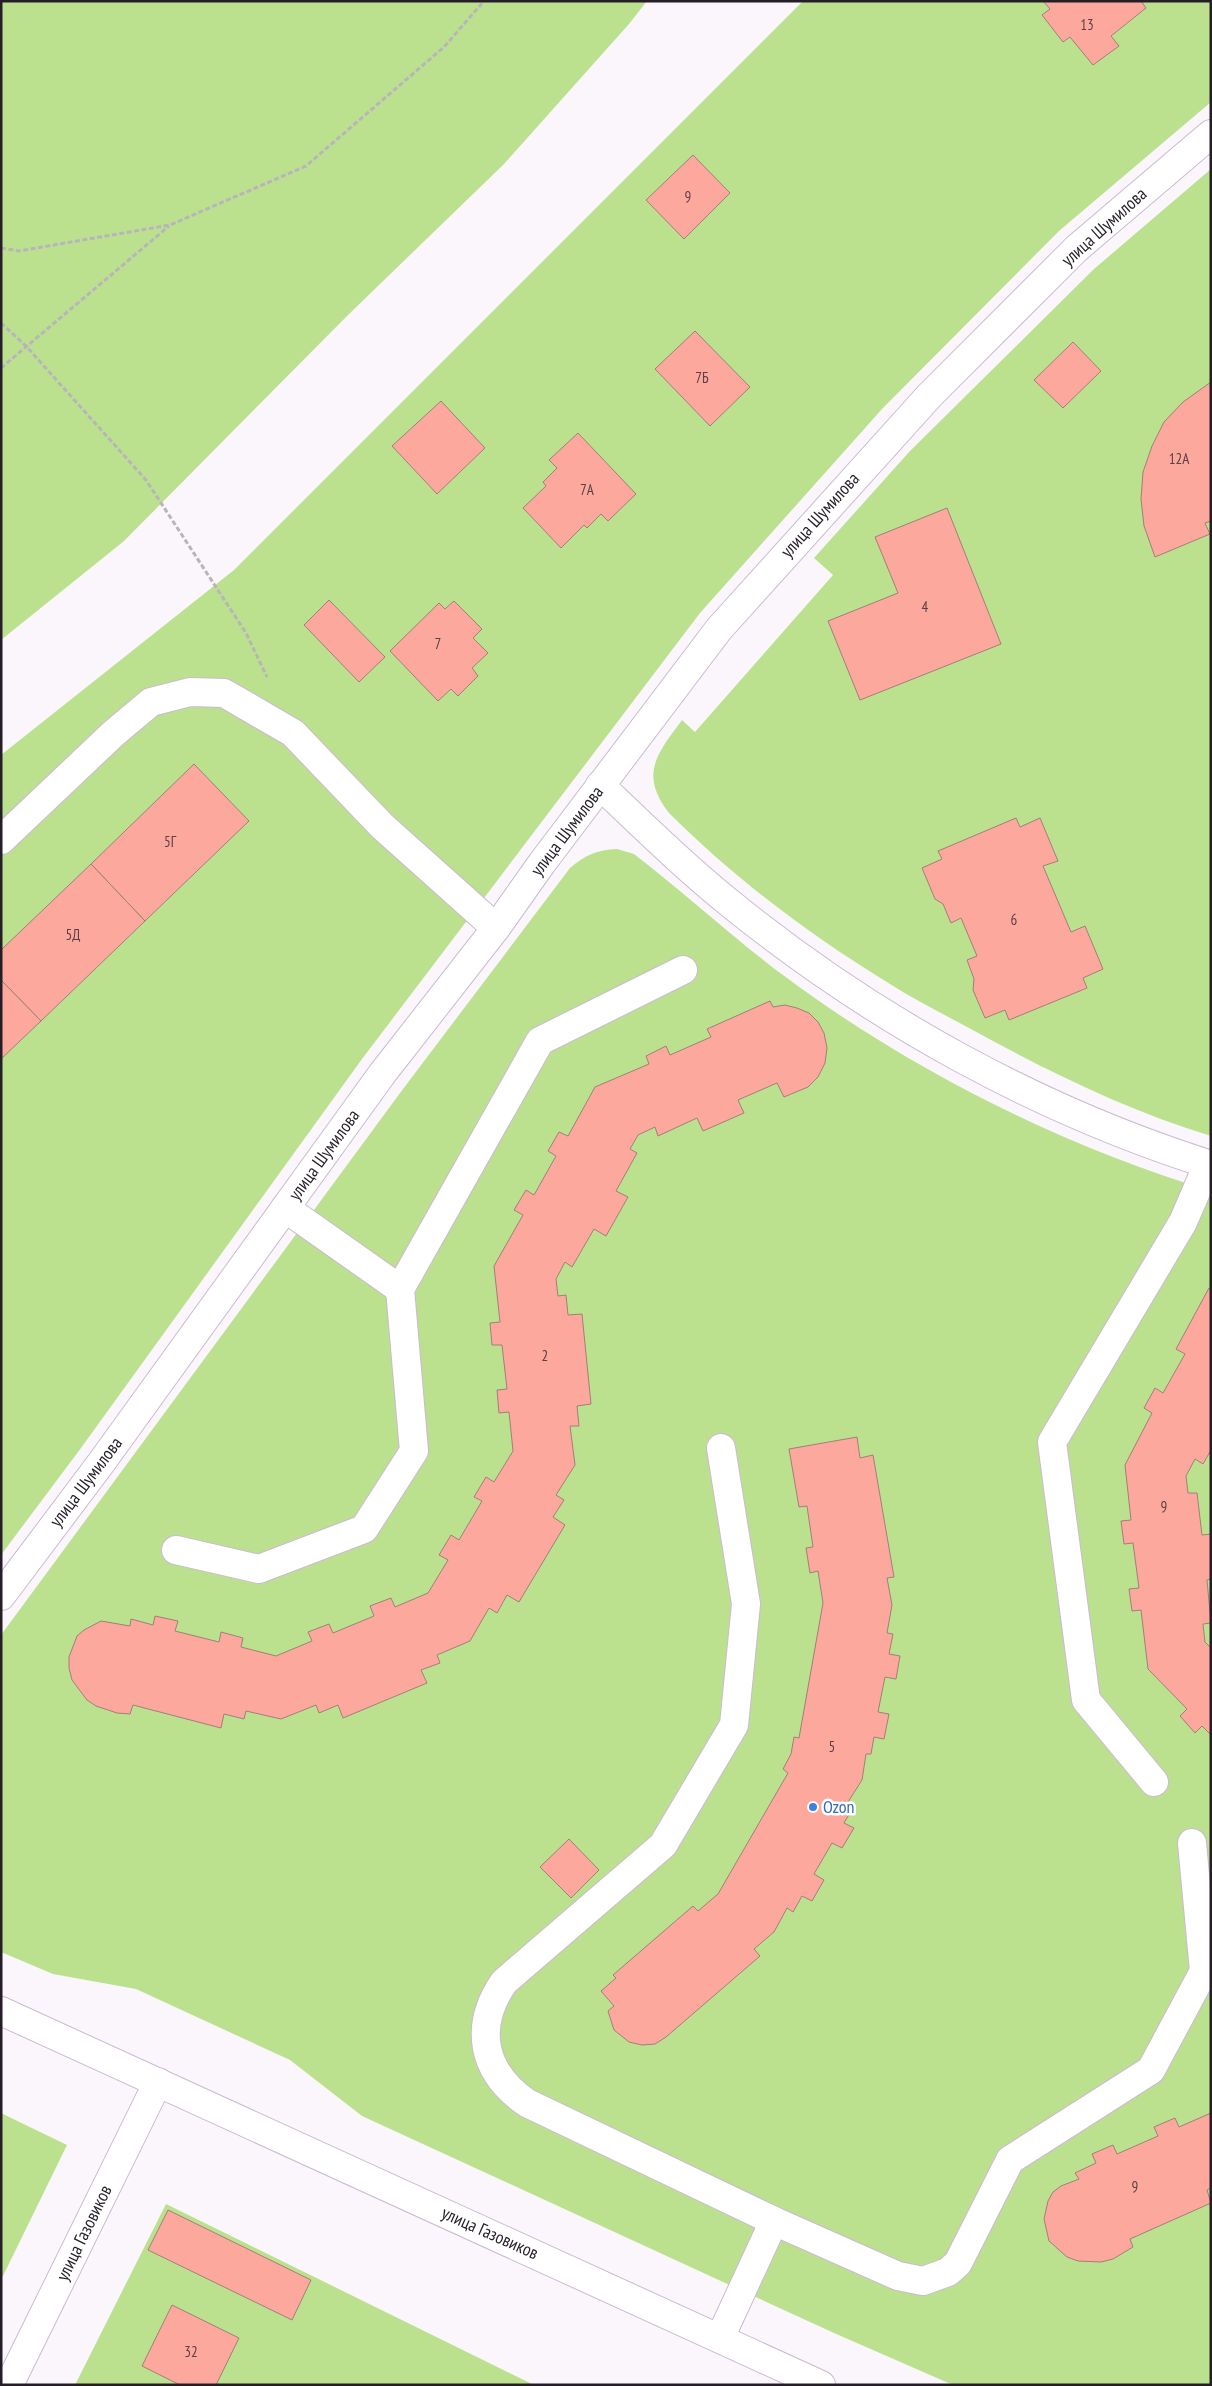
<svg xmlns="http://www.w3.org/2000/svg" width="1212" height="2386" font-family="'PT Sans Narrow',sans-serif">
	<rect width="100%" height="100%" fill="#faf6fc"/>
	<g fill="#bbe18f">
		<path d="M1,1H647L629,24L503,165L348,315L124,541L1,640Z"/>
		<path d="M803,1H1211V102L1059,231L882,409L700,613L362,1059L81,1448L1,1555V755L234,570Z"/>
		<path d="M1211,169V1136C1126,1110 1047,1071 969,1028C943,1014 915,1000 890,984C811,936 734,878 669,813C639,774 657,754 682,720L695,732L833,575L814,558L910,451L1094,269Z"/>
		<path d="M617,849L634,854C686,894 734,939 787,978C911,1070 1062,1146 1211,1191V2385H953L834,2333L362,2116L290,2060L136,1989L53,1974L1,1952V1635L403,1089L570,868C585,855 597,850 617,849Z"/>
		<path d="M1,2113L67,2145L1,2280Z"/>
		<path d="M166,2204L534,2385H75Z"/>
	</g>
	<g fill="#fda89d" stroke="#a07f7a">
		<path d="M1043,1H1141L1146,8L1111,36L1119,46L1093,65L1070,37L1063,42L1042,15L1050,9Z"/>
		<path d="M693,155L730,193L684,239L646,200Z"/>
		<path d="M695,331L750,387L710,426L655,369Z"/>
		<path d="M1073,342L1101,371L1063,408L1034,380Z"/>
		<path d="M1211,382V521L1205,523L1210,534L1155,557L1144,526L1141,499L1143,472L1152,446L1164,422L1183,402Z"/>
		<path d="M441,401L485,448L437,494L392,446Z"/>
		<path d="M578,433L636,494L608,521L601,514L587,528L584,525L561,548L523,508L546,486L543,482L557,468L549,460Z"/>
		<path d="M947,508L1001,644L860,700L828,621L898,593L875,537Z"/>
		<path d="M329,600L385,657L359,682L304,625Z"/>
		<path d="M454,601L482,629L473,638L488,653L472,668L478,676L458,696L451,689L438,701L390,651L439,603L445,609Z"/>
		<path d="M194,764L249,821L145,921L91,864Z"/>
		<path d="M1016,818L1020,827L1040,818L1058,861L1043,866L1071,932L1085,926L1103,969L1083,978L1087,988L1009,1020L1005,1010L985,1018L973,990L974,979L967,960L977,956L961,918L951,923L943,904L935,899L922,868L942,859L938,851Z"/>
		<path d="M91,864L145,921L41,1021L1,980V950Z"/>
		<path d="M1,980L41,1021L1,1059Z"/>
		<path d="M770,1001L773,1007L785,1005L797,1008L809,1013L818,1022L824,1033L827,1048L825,1063L818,1077L808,1087L784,1097L777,1083L738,1100L744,1113L703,1131L697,1118L658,1136L655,1127L638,1135L630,1149L637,1153L616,1191L628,1197L606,1236L594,1229L572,1267L565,1262L556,1279L558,1296L566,1295L568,1315L582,1314L591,1404L577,1406L579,1426H570L575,1465L556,1495L564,1500L553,1517L565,1525L519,1602L507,1595L497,1613L489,1608L470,1641L437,1655L440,1663L421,1670L427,1683L343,1718L338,1705L319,1713L316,1705L281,1719L246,1711L244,1719L224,1714L221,1728L133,1705L130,1714L117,1713L96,1706L87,1700L72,1680L69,1668V1657L77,1636L84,1630L101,1621L130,1626L131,1619L153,1625L155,1616L178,1621L175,1631L219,1642L221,1632L243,1638L241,1647L276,1656L312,1641L308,1632L329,1624L333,1633L374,1616L370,1606L391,1598L395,1607L428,1593L448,1560L439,1555L451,1535L459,1540L482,1501L474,1497L486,1477L494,1482L513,1451L509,1412L499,1413L497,1390L507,1389L502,1345H492L490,1323L500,1322L494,1266L523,1215L514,1210L526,1190L534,1195L556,1156L548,1151L559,1132L568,1136L595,1087L649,1064L646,1056L666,1046L670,1055L711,1037L707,1029Z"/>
		<path d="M1209,1288L1211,1289V1450L1203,1464L1195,1459L1186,1476L1188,1493H1197L1202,1535L1211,1534V1579L1207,1580L1211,1623L1203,1624L1205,1642L1211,1648V1735L1202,1726L1195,1733L1180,1716L1187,1709L1148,1669L1141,1610L1132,1611L1129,1589L1139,1588L1133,1543L1124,1544L1121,1521L1131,1520L1125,1465L1152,1413L1144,1408L1155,1388L1163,1393L1185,1354L1176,1349Z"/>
		<path d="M857,1437L860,1458L873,1455L894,1577L887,1578L892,1605L887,1633L893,1634L889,1654L900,1656L896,1679L885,1677L878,1712L889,1714L884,1739L874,1737L871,1754H866L862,1780L848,1802L854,1806L844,1823L854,1828L842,1848L832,1843L814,1874L824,1880L812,1901L802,1896L793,1912L787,1908L774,1932L754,1949L760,1956L666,2037L655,2044L642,2045L629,2042L614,2030L608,2011L614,2006L601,1991L616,1978L613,1975L693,1906L698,1911L718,1894L788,1773L783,1769L791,1754L794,1737L799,1738L823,1603L818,1571L810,1573L806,1548L813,1547L807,1506L799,1507L789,1449Z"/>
		<path d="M569,1839L599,1870L571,1898L540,1867Z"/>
		<path d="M1211,2113V2188L1207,2190L1211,2203L1130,2239L1133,2247L1113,2259L1101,2262L1078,2261L1067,2257L1049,2241L1044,2219L1048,2201L1053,2192L1061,2186L1079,2179L1075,2173L1096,2163L1092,2154L1113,2145L1117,2154L1158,2136L1154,2127L1175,2118L1179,2127Z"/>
		<path d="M168,2210L311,2280L292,2320L148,2250Z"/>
		<path d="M172,2305L239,2338L216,2385H180L142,2366Z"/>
	</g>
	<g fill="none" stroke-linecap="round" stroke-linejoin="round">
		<g stroke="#ccb9d3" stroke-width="30">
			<g id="minor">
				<path d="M600,785C643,826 686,868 732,905C873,1019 1037,1110 1211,1165"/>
				<path d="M1,840L114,733L151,702L190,692L224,693L293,733L382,826L496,928"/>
				<path d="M285,1208L400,1289"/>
				<path d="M721,1448L746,1604L734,1725L663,1845L504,1982C473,2027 482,2072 527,2103L774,2221L898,2276L923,2281L948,2272L958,2263L1010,2160L1151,2070L1204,1971L1192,1843"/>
				<path d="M176,1550L259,1569L364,1529L414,1451L400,1289L540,1041L683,970"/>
				<path d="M1,1596L101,1463L382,1074L496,928L542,863L719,629L930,395L1076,249L1211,134"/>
				<path d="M1154,1782L1086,1700L1052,1442L1183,1222L1208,1164"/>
				<path d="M1,2011L821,2385"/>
				<path d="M720,2338L774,2221"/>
				<path d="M9,2385L158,2082"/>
			</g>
		</g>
		<g stroke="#b9b4bb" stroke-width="3" stroke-dasharray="5 2.5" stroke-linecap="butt">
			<path d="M1,248L19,251L170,225L306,166L444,47L484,1"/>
			<path d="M1,323L26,346L146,480L246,633L267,677"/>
			<path d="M1,368L169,226"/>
		</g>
		<use href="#minor" stroke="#fff" stroke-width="28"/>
	</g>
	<circle fill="#3f7fe0" stroke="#fff" stroke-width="2" cx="813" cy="1807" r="5"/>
	<g text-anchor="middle" stroke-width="5" stroke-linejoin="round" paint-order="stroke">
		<g font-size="15" fill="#5b4045">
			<text x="1087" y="30">13</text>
			<text x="688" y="202">9</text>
			<text x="702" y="383">7Б</text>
			<text x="1179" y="464">12А</text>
			<text x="587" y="495">7А</text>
			<text x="925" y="612">4</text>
			<text x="438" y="649">7</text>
			<text x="170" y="847">5Г</text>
			<text x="1014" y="925">6</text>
			<text x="73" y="940">5Д</text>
			<text x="545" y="1361">2</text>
			<text x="1164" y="1512">9</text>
			<text x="832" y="1752">5</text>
			<text x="1135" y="2192">9</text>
			<text x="191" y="2357">32</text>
		</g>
		<g font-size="18" fill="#251e28" stroke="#fff">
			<text transform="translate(1104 227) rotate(-42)" y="6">улица Шумилова</text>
			<text transform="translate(820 515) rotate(-48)" y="6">улица Шумилова</text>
			<text transform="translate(567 831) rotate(-53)" y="6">улица Шумилова</text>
			<text transform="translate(324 1155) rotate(-54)" y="6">улица Шумилова</text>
			<text transform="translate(86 1482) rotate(-53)" y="6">улица Шумилова</text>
			<text transform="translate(84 2233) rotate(-64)" y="6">улица Газовиков</text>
			<text transform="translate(490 2233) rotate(24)" y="6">улица Газовиков</text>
		</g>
		<g font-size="18" fill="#366cbe" stroke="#fff" text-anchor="start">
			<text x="823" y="1813">Ozon</text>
		</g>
	</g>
	<rect width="1212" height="2386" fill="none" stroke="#251e28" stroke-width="5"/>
</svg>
